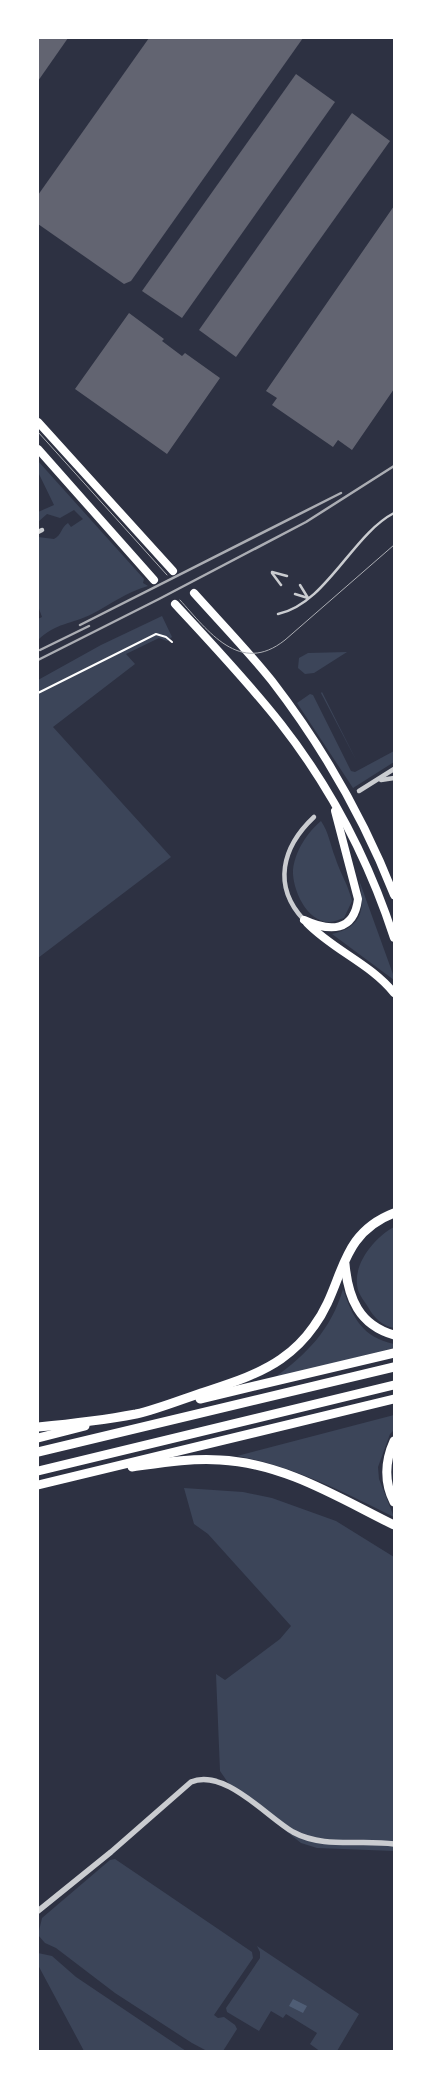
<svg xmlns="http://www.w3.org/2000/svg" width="432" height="2089" font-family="Raleway,sans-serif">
	<rect width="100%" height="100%" fill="#2d3142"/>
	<g fill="#3c4559">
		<path d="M38,461L144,579L143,583L148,586C127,592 111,604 92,614C72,624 55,623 38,640V619L42,617L38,606V537L54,539C62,535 61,527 68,523L71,527L83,519L74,510L60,518L47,514L38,522V512L54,505L38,472Z"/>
		<path d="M162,616L172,637L167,641L159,638L126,654L135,664L53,727L171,857L38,958V680L101,645Z"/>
		<path d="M347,652L314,673L305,674L298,668L299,658L308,653Z"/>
		<path d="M322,692L357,762L321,693Z"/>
		<path d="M310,694L313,695L351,771L355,772L394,751V762L353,788L297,703Z"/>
		<path d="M321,821C329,833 330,844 335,857C340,873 348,884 352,901L344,918C340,919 334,922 330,922C307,923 292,889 293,870C295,851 307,833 321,821Z"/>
		<path d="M359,880L394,977V980L332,934C364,927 365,907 359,880Z"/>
		<path d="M394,1227V1328C383,1326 374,1318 368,1307C365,1302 360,1296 358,1290C351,1265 375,1237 394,1227Z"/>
		<path d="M343,1289C353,1318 362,1337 394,1344V1348L274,1378C307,1354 331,1330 343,1289Z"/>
		<path d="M394,1415V1430L390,1434L378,1467L379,1479L394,1517C343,1492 294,1466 237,1456Z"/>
		<path d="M184,1488L243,1492L272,1498L336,1521L394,1557V1851L317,1848L301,1843L231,1787L220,1771L216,1674L225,1680L280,1639L291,1626L208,1534L194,1524Z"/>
		<path d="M115,1859L252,1952L253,1958L214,2015L218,2018L224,2017L235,2025L237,2029L223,2051H207L192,2043L115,1993L56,1948L45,1943L38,1935L42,1918L110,1860Z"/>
		<path d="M257,1946L359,2014L337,2051L321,2052L310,2044L317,2033L286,2014L283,2018L271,2011L259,2031L227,2012L226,2008L260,1958V1952Z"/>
		<path d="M38,1953L52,1956L76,1977L186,2051H84L38,1965Z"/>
	</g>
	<path fill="#4f5d75" d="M293,1999L307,2006L303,2013L289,2006Z"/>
	<g fill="#626471">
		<path d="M38,38H68L38,81Z"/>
		<path d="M149,38H303L131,281L124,284L38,224V195Z"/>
		<path d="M296,74L335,102L182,318L142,291Z"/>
		<path d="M352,113L390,141L236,357L199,330Z"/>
		<path d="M394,206V389L352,450L338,440L333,447L272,405L277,398L266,391Z"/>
		<path d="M129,313L164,339L162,341L182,356L185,353L220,378L167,454L75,389Z"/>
	</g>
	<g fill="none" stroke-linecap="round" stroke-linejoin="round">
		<path stroke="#fff" stroke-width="2" d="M38,693L156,634L166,637L172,642"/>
		<g stroke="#caccd0" stroke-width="2.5">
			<path d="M272,572L287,576"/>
			<path d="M272,573L281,585"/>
			<path d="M300,585L308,598"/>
			<path d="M295,594L308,598"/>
			<path d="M278,614C326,604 352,535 394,513"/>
		</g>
		<g stroke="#caccd0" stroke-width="4.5">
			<path d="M38,532L42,530"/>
			<path d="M381,780L394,778"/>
			<path d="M359,791L394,769"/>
			<path d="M304,920C272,886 282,847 314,817"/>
		</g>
		<path stroke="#caccd0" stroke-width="5.5" d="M38,1911L111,1852L191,1782C224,1768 266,1816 293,1832C324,1849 361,1839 394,1844"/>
		<g stroke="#fff" stroke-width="8">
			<path d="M38,422L173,571"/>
			<path d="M38,449L154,580"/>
			<path d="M194,593C220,622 248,651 272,681C322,746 364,819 394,895"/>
			<path d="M175,604C211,643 248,682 281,724C331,788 369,861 394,938"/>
			<path d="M304,920C330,932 354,932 358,899L335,811"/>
			<path d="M307,923C333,950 371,964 394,993"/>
		</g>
		<g stroke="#fff" stroke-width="9">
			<path d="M345,1264C348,1298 359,1325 394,1335"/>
			<path d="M200,1399L394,1353"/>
			<path d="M38,1427C70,1424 104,1420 136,1414C158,1409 180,1400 201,1393C228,1384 258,1375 281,1359C294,1350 305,1339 314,1326C345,1284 337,1235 394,1213"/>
			<path d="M38,1438L85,1426"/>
			<path d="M394,1441C385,1461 384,1482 394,1502"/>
			<path d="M38,1452L394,1367"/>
			<path d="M132,1467C161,1463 191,1458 220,1460C284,1463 339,1498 394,1525"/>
			<path d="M38,1471L394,1385"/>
			<path d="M38,1485L394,1399"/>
		</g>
		<g stroke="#abadb3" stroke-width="1">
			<path d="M38,432L167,575"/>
			<path d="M180,600C208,631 240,676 285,640L394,545"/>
		</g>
		<g stroke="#abadb3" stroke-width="2.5">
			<path d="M80,625L341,493"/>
			<path d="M40,650L89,626"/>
			<path d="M38,660L159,599L306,522L394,466"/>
		</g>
	</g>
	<rect width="432" height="2089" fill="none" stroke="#ffffff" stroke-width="78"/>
</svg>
